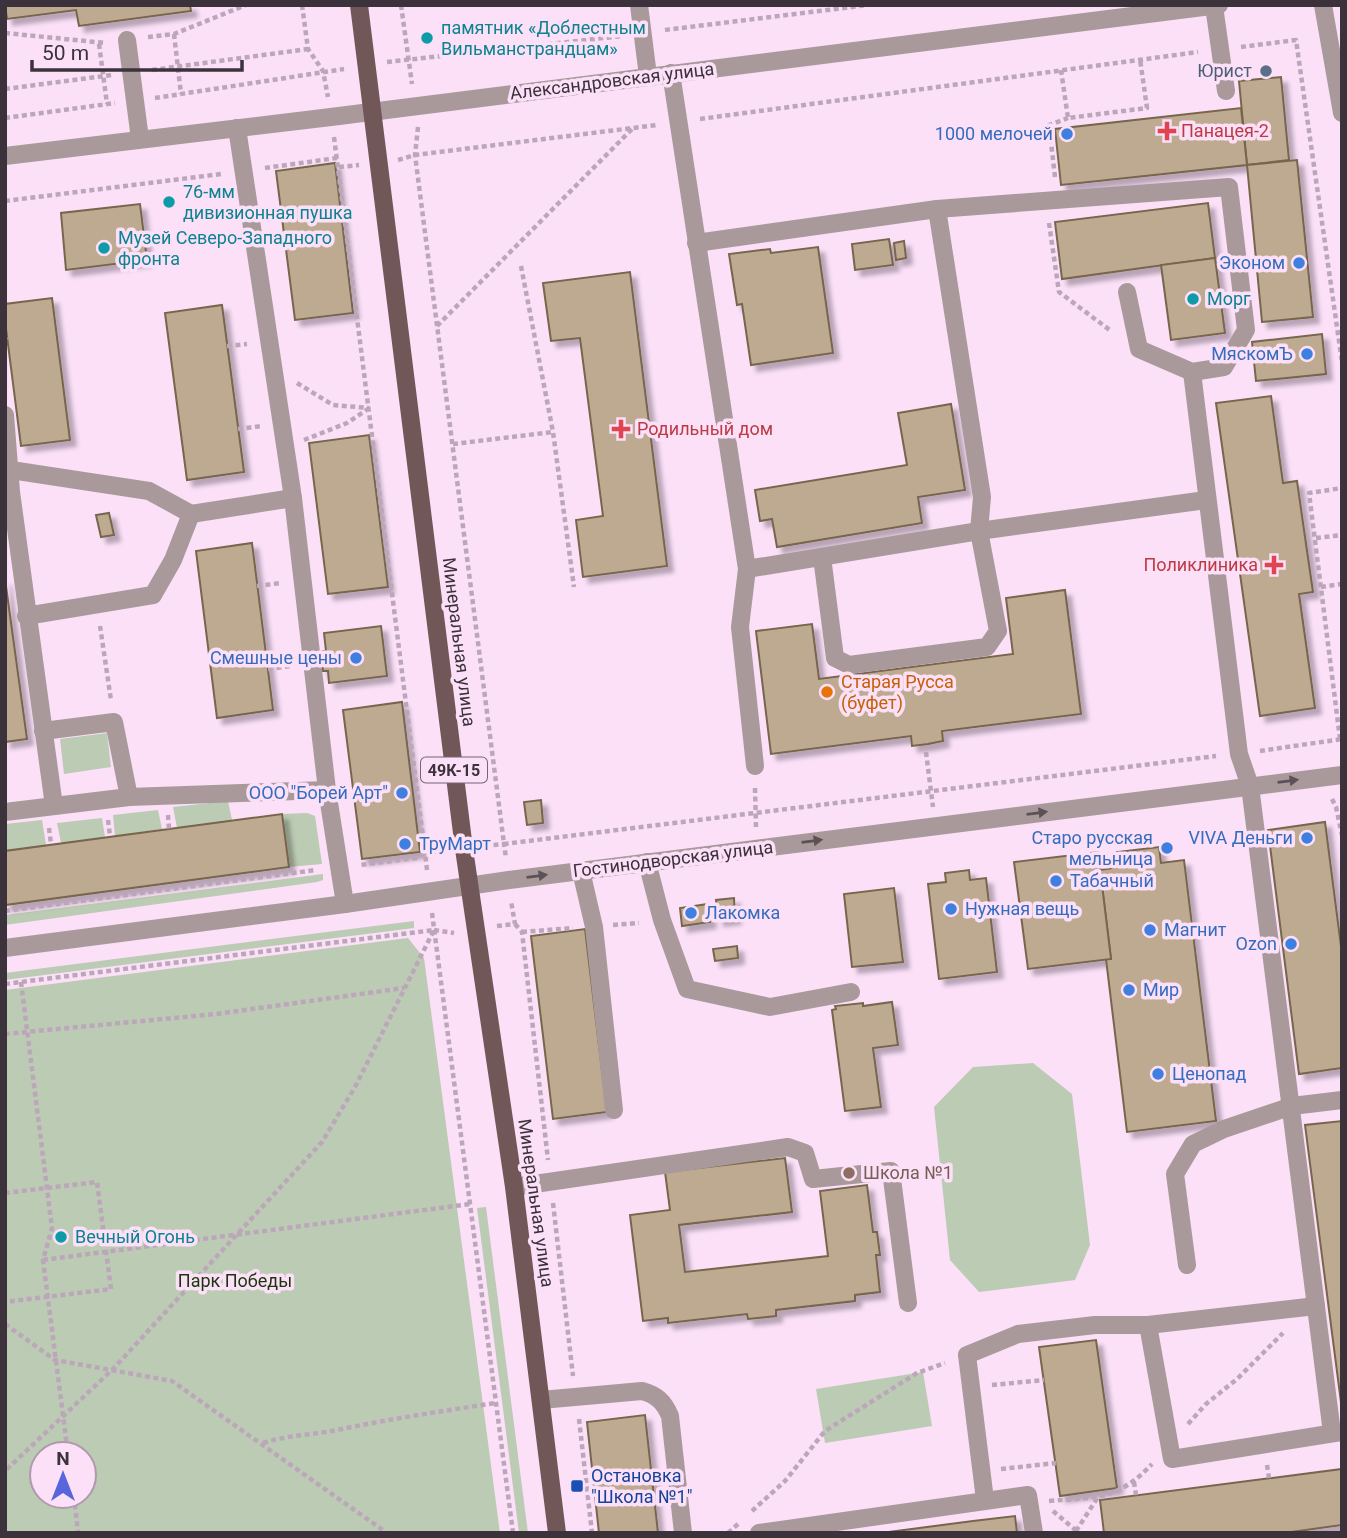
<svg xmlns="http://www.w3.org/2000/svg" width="1347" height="1538" font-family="Roboto,sans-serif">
	<defs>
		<filter id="shadow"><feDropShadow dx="6" dy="6" stdDeviation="2" flood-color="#0004"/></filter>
	</defs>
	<rect width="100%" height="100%" fill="#fbe0f8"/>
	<g fill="#bccbb4" fill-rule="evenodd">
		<path d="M107,733L111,767L64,774L60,739Z"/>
		<path d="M228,801L232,820L177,828L173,807Z"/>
		<path d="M158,810L162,829L115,836L113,815Z"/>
		<path d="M307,813L315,816L322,864L289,867L282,814Z"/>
		<path d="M102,818L105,837L61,843L57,823Z"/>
		<path d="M42,820L46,845L5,851V824Z"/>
		<path d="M323,874V880L317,882L5,925V915Z"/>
		<path d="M414,921V928L5,980V973Z"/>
		<path d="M408,938L424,958L500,1533H5V990ZM42,1454H84V1496H42Z"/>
		<path d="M1033,1063L1072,1094L1090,1245L1075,1280L979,1292L950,1260L934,1107L973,1067Z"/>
		<path d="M486,1207L528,1533H519L477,1208Z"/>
		<path d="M923,1372L932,1426L825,1443L816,1389Z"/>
	</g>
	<g fill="#beaa90" stroke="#78654d" stroke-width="2" filter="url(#shadow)">
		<path d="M5,5H190L191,11L79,26L76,10L7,19Z"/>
		<path d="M1281,77L1289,160L1247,165L1239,81Z"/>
		<path d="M1241,108L1247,165L1061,185L1055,129Z"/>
		<path d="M1297,160L1313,317L1262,322L1247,165Z"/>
		<path d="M335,163L353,313L295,320L276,171Z"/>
		<path d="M1208,203L1215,258L1062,279L1055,222Z"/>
		<path d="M140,204L147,260L66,270L61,213Z"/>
		<path d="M889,239L893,265L855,270L852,244Z"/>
		<path d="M904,241L906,258L896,260L894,243Z"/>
		<path d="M818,247L833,353L751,365L742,304L737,305L729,254L770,249L771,253Z"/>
		<path d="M1215,258L1225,333L1171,340L1161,265Z"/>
		<path d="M630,272L667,566L583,577L576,520L603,516L580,338L551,341L543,283Z"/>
		<path d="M52,298L70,440L21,446L5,321V304Z"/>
		<path d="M222,305L244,472L187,480L165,313Z"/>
		<path d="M1322,334L1326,374L1256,381L1252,342Z"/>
		<path d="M1271,396L1283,483L1297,481L1305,537L1313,592L1299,594L1315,708L1260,716L1216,403Z"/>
		<path d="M951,404L965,490L918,497L922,523L777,547L772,519L760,521L755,490L907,465L898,413Z"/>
		<path d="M369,435L388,587L328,594L309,443Z"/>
		<path d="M109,513L114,535L101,537L96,515Z"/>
		<path d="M252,543L273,710L217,718L196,551Z"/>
		<path d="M5,579L27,739L5,742Z"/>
		<path d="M1065,590L1081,714L942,731L943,741L928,744L912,746L911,736L771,754L756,631L812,624L819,679L1013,654L1006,598Z"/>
		<path d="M381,626L387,676L329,683L328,671H323L320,652L326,651L324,633Z"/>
		<path d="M402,702L420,852L362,859L343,710Z"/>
		<path d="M541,800L543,823L527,825L524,802Z"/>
		<path d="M282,814L289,867L5,905V851Z"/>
		<path d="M1325,822L1342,954V1068L1299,1074L1268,830Z"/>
		<path d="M1159,847L1161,863L1184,860L1216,1121L1127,1132L1106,959H1111L1100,870L1119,867L1117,852Z"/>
		<path d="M1098,852L1111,959L1028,969L1014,862Z"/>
		<path d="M969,870L970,880L986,878L997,972L939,979L928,884L946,882L945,873Z"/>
		<path d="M894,888L903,962L852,967L844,894Z"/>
		<path d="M734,898L735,918L718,920L716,900Z"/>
		<path d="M708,904L710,922L682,926L680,908Z"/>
		<path d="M585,929L607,1112L553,1119L531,936Z"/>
		<path d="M737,946L738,958L715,961L713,949Z"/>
		<path d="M892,1002L898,1045L873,1048L881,1107L845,1111L832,1010L836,1009L835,1006L863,1003V1006Z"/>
		<path d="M1342,1121V1410L1305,1125Z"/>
		<path d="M785,1158L792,1212L679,1225L685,1272L828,1256L820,1191L867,1185L873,1232H877L880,1255H876L880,1292L855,1295V1301L776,1310V1316L748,1319L747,1314L668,1323V1318L643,1321L630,1215L670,1210L665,1172Z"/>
		<path d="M1096,1340L1117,1488L1060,1496L1039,1347Z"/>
		<path d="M645,1415L658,1533H599L587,1422Z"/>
		<path d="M1342,1469V1525L1284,1533H1104L1100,1500Z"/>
		<path d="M1015,1516L1017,1533H881L973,1521Z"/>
	</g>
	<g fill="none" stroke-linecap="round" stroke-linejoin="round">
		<g stroke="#bca7ba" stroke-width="4.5" stroke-dasharray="5 3.5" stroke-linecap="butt">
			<path d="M302,5L308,49L323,71L328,97"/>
			<path d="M401,5L412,84"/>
			<path d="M665,30L868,5"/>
			<path d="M5,33L105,43"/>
			<path d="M174,34L181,94"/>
			<path d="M148,37L174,34L246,5"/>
			<path d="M99,44L107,104"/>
			<path d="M1241,47L1296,40L1342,362"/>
			<path d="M387,62L622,36"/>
			<path d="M152,70L308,49"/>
			<path d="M1061,70L1068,118L1147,108L1140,59"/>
			<path d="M5,89L112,75"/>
			<path d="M155,98L344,69"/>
			<path d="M5,118L115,103"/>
			<path d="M700,119L1198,52"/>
			<path d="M418,127L415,155L504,844L1216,756"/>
			<path d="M334,137L425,853L416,858L360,865"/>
			<path d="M398,160L415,155L657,125"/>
			<path d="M339,167L359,165"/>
			<path d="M265,168L337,158"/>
			<path d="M1055,177L1049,125L1068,118"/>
			<path d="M5,201L221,174"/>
			<path d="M1049,223L1059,292L1111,331"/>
			<path d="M521,266L553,432L574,587"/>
			<path d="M437,326L633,128"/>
			<path d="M5,338L7,337"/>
			<path d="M227,346L247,344"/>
			<path d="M297,383L333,405L369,408"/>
			<path d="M238,429L262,426"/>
			<path d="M304,440L347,423L368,409"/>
			<path d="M453,444L553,432"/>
			<path d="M1316,538L1342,535"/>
			<path d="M257,586L281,583"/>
			<path d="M1321,587L1342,584"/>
			<path d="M100,626L111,700"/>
			<path d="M268,669L291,666"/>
			<path d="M1340,739L1309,493L1342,488"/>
			<path d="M1260,751L1342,739"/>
			<path d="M926,752L933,807"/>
			<path d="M755,788L756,828"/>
			<path d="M1332,799L1336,807L1342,835"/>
			<path d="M168,815L169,829"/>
			<path d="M108,820L110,836"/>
			<path d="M49,828L51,844"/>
			<path d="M485,846L504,844L506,858"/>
			<path d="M427,870L425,853L442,851"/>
			<path d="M5,911L316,870"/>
			<path d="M432,913L513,1533"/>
			<path d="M515,924L522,932L548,1160"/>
			<path d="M613,925L639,923"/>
			<path d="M497,926L515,924L511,901"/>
			<path d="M434,930L454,933"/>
			<path d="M522,932L573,928"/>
			<path d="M21,982L52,1228L43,1260L68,1454"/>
			<path d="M5,984L434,930L355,1087L322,1142L113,1369L5,1471"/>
			<path d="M5,1034L216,1014L404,988"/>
			<path d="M5,1193L97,1182L111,1289L5,1302"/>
			<path d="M553,1203L573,1376"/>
			<path d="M43,1260L470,1204"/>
			<path d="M5,1324L55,1360L172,1381L387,1533"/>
			<path d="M992,1385L1044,1380"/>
			<path d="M579,1419L592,1533"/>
			<path d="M1188,1424L1206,1404L1237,1379L1283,1333"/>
			<path d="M263,1443C287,1435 312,1435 337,1430C390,1419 442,1411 496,1403"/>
			<path d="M1267,1465L1269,1478"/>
			<path d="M1001,1469L1056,1463"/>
			<path d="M1134,1482L1136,1495"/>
			<path d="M74,1496L78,1533"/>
			<path d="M1049,1501C1096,1497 1117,1501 1152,1464"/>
			<path d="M752,1511L785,1481L825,1431L917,1373L945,1363"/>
			<path d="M1053,1511L1079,1533"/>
			<path d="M1076,1531L1098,1497"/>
			<path d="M728,1533L738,1524"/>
		</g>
		<g stroke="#a9999a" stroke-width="18">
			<path d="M639,5L648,76"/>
			<path d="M1323,5L1342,113"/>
			<path d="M1214,6L1226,91"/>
			<path d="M127,40L140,139"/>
			<path d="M671,73L747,569L740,627L755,766"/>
			<path d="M237,128L293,498L327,790L345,904"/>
			<path d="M5,156L331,117L1219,5"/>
			<path d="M696,243L937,209L1229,187L1246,330L1224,367L1192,372L1139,349L1127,292"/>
			<path d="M1192,372L1239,754L1250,786L1332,1433"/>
			<path d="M5,415L11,492L54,806"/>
			<path d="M11,470L149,491L191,514L293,498"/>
			<path d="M822,557L835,658L849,665L987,647L998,631L979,531L982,497L937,209"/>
			<path d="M747,569L979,531L1206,500"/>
			<path d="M26,616L153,595L173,560L191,514"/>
			<path d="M43,731L114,722L129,797"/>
			<path d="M5,812L129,797L327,790"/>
			<path d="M647,862L662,920L687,989L770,1007L851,992"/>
			<path d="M581,871L594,927L614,1110"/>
			<path d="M5,948L345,904L509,880L1342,775"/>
			<path d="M514,1187L788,1147L805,1153L813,1179L891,1171L908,1303"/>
			<path d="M1187,1265L1175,1174L1193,1144L1224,1129L1292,1106L1342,1100"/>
			<path d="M1148,1325L1172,1459L1341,1432"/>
			<path d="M541,1400L642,1391C657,1395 664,1402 670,1416L683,1533"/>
			<path d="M985,1500L967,1355L1018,1334L1095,1325H1148L1316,1306"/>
			<path d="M759,1533L1028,1495L1034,1533"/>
		</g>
		<path stroke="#725759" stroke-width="18" d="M359,5L464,849L514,1187L557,1533"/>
	</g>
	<defs><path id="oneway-solid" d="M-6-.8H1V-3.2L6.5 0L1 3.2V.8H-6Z" transform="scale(1.75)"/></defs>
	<g fill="#5d5158">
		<use href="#oneway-solid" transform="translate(1288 781) rotate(-7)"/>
		<use href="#oneway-solid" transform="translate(1037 813) rotate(-7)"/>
		<use href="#oneway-solid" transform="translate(812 841) rotate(-7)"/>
		<use href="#oneway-solid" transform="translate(537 876) rotate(-7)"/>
	</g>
	<g fill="#0f9aa8" stroke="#fbe0f8" stroke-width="2.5">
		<circle cx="427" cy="38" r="7"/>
		<circle cx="169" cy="202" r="7"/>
		<circle cx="104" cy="248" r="7"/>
		<circle cx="1193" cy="299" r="7"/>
		<circle cx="61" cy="1237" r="7"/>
	</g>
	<circle fill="#5c6f8a" stroke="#fbe0f8" stroke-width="2.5" cx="1266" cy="71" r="7"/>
	<g fill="#e0444e" stroke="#fbe0f8" stroke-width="2.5">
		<path d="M1163.5 120.5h7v7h7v7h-7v7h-7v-7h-7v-7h7z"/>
		<path d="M617.5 418.5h7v7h7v7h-7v7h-7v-7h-7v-7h7z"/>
		<path d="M1270.5 554.5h7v7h7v7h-7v7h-7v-7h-7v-7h7z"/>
	</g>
	<g fill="#3f7fe0" stroke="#fbe0f8" stroke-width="2.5">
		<circle cx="1067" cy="134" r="7"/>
		<circle cx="1299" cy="263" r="7"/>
		<circle cx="1307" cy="354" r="7"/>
		<circle cx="356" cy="658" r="7"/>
		<circle cx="402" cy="793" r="7"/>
		<circle cx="1307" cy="838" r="7"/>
		<circle cx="405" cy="844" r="7"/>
		<circle cx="1167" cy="848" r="7"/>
		<circle cx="1056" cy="881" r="7"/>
		<circle cx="951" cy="909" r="7"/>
		<circle cx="691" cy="913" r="7"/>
		<circle cx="1150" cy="930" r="7"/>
		<circle cx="1291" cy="944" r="7"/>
		<circle cx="1129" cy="990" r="7"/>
		<circle cx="1158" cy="1074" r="7"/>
	</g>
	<circle fill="#e8710a" stroke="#fbe0f8" stroke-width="2.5" cx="827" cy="692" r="7"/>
	<circle fill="#8d6e63" stroke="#fbe0f8" stroke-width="2.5" cx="849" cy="1173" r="7"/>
	<rect fill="#1a4fb4" stroke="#fbe0f8" stroke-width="2.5" x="570" y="1479" width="14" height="14" rx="3.5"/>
	<g text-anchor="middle" stroke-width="7" stroke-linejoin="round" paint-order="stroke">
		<rect fill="#fbe0f8" stroke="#756674" stroke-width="2" x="421" y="757.5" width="66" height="25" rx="5"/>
		<g font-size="16" font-weight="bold" fill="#3c323b">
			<text x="454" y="776">49К-15</text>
		</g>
		<g font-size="18" fill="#0d838f" stroke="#fbe0f8" text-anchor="start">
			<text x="441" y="34">памятник «Доблестным<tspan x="441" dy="21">Вильманстрандцам»</tspan></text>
			<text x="183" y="198">76-мм<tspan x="183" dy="21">дивизионная пушка</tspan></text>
			<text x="118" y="244">Музей Северо-Западного<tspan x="118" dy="21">фронта</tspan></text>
			<text x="1207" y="305">Морг</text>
			<text x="75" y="1243">Вечный Огонь</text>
		</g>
		<g font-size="18" fill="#4e5e75" stroke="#fbe0f8" text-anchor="end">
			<text x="1252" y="77">Юрист</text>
		</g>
		<g font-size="18" fill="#3c323b" stroke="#fbe0f8">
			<text transform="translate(612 81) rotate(-7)" y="6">Александровская улица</text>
			<text transform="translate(459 642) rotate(83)" y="6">Минеральная улица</text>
			<text transform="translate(673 859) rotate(-7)" y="6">Гостинодворская улица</text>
			<text transform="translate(536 1203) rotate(82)" y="6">Минеральная улица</text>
		</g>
		<g font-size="18" fill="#be3a42" stroke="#fbe0f8" text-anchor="start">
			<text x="1181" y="137">Панацея-2</text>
			<text x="637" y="435">Родильный дом</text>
			<text x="1258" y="571" text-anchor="end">Поликлиника</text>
		</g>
		<g font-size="18" fill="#366cbe" stroke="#fbe0f8" text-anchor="end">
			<text x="1053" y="140">1000 мелочей</text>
			<text x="1285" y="269">Эконом</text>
			<text x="1293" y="360">МяскомЪ</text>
			<text x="342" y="664">Смешные цены</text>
			<text x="388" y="799">ООО "Борей Арт"</text>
			<text x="1153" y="844">Старо русская<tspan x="1153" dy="21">мельница</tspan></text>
			<text x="1293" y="844">VIVA Деньги</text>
			<text x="419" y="850" text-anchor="start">ТруМарт</text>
			<text x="1070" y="887" text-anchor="start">Табачный</text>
			<text x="965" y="915" text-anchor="start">Нужная вещь</text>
			<text x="705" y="919" text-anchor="start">Лакомка</text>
			<text x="1164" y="936" text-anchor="start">Магнит</text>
			<text x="1277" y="950">Ozon</text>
			<text x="1143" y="996" text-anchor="start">Мир</text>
			<text x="1172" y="1080" text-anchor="start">Ценопад</text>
		</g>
		<g font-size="18" fill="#c56008" stroke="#fbe0f8" text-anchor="start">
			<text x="841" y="688">Старая Русса<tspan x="841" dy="21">(буфет)</tspan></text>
		</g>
		<g font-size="18" fill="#785e54" stroke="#fbe0f8" text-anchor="start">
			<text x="863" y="1179">Школа №1</text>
		</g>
		<g font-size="18" fill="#1c360b" stroke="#fbe0f8">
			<text x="235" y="1287">Парк Победы</text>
		</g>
		<g font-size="18" fill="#164399" stroke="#fbe0f8" text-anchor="start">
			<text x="591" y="1482">Остановка<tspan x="591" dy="21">"Школа №1"</tspan></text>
		</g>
	</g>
	<rect width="1347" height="1538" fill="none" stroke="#3c323b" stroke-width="14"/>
	<g transform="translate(63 1475)"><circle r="33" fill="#fbe0f8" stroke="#af9aac" stroke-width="2"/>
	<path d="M0-5L12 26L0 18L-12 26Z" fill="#5965dc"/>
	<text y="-10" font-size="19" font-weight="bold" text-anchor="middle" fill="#3c323b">N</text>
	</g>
	<path d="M32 60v10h210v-10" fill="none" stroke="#3c323b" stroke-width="3.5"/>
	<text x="42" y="60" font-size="21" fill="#3c323b" stroke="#fbe0f8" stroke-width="5" paint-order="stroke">50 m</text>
</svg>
